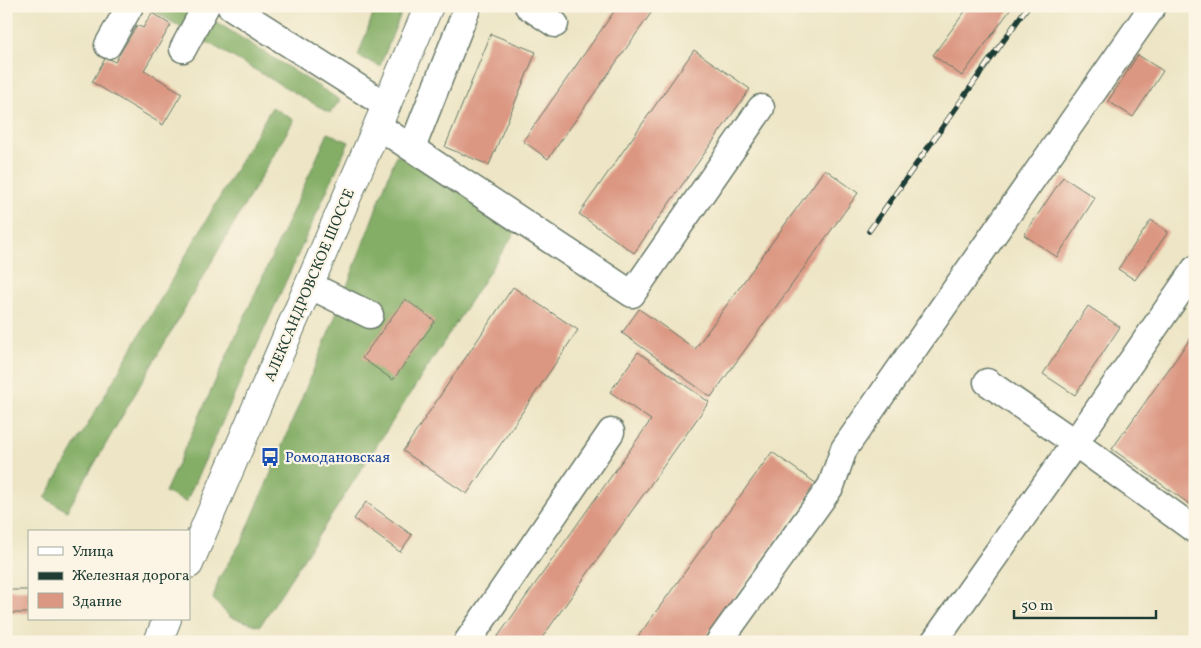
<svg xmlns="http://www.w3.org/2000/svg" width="1201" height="648" font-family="Vollkorn,serif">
	<rect width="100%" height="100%" fill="#fcf5e5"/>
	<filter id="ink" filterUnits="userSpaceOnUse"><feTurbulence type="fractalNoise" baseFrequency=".02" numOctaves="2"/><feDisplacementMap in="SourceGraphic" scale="10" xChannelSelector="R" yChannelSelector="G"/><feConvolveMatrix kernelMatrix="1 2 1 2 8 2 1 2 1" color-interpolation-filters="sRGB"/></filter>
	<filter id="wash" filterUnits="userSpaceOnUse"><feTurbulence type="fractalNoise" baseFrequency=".0096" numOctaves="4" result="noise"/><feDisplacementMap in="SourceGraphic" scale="20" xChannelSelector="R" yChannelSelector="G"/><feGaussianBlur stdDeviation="1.12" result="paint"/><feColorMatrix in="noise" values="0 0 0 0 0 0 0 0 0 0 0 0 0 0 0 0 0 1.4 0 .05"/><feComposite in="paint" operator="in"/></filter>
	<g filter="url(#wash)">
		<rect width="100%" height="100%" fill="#ede5c5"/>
		<g fill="#84ae66" stroke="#52764d">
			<path d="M144,6H191L340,100L330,113Z"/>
			<path d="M376,6H404L380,66L358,56Z"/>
			<path d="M272,107L294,120L67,511L45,498Z"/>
			<path d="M328,133L349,142L186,502L165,492Z"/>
			<path d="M396,156L410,157L517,229L260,626L230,617L213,599L219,578L243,539L268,480L338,310Z"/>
		</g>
		<g id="blocks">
			<g fill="#db9782">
				<path d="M618,6H656L548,159L523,141Z"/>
				<path d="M969,6H1013L962,76L933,55Z"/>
				<path d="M152,13L171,25L144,70L182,93L163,125L92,82L106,57L115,62L137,25L143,28Z"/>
				<path d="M491,34L536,52L489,165L445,147Z"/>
				<path d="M694,50L750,89L634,253L579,214Z"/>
				<path d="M1138,55L1163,71L1133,117L1108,101Z"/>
				<path d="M825,169L858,193L711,397L622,333L639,309L695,349Z"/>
				<path d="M1063,177L1095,198L1057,257L1024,235Z"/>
				<path d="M1151,220L1168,232L1135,280L1118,269Z"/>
				<path d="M513,287L578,330L467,494L403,451Z"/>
				<path d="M405,299L435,321L393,380L362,358Z"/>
				<path d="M1088,306L1120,327L1075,395L1043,374Z"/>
				<path d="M1195,332V508L1112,449Z"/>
				<path d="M638,352L709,402L539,642H494L651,420L610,392Z"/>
				<path d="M772,452L817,484L702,642H634Z"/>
				<path d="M366,502L412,535L400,552L354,519Z"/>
				<path d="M7,590H29V613H6Z"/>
			</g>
		</g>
	</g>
	<g filter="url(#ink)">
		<use href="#blocks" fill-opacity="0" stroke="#677867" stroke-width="1"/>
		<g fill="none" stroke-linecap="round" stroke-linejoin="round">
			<g stroke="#677867" stroke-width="29">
				<g id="minor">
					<path d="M230,6L387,106"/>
					<path d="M528,6L555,24"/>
					<path d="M108,45L130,6"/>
					<path d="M183,49L206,6"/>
					<path d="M378,126L632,294L761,108"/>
					<path d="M412,148L468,6"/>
					<path d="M309,285L370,315"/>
					<path d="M987,382L1075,443L1195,269"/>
					<path d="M467,642L611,432"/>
					<path d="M719,642L831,486L844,449L1153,6"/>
					<path d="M934,642L1075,443L1195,530"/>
				</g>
			</g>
			<g stroke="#677867" stroke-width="30">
				<g id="major">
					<path d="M189,564L429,6"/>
					<path d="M158,642L167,619"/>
				</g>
			</g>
			<use href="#minor" stroke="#fff" stroke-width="26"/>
			<use href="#major" stroke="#fff" stroke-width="28"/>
			<g stroke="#1f3d34" stroke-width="5.5">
				<path id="rail" d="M869,231L1028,6"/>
			</g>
			<use href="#rail" stroke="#fcf5e5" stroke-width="4" stroke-dasharray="11" stroke-linecap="butt"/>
		</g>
	</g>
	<defs>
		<g id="bus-bare" transform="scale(1.5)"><path d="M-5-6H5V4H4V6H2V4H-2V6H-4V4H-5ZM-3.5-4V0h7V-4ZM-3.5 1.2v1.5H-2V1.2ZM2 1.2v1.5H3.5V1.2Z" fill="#1a4fb4" stroke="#fcf5e5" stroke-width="2.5" paint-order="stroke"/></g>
	</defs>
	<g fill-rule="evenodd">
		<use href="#bus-bare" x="270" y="457"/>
	</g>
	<g text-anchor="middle" stroke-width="4.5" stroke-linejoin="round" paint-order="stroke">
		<g font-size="15" fill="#1f3d34" stroke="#fcf5e5">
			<text transform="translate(309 285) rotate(-67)" y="5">АЛЕКСАНДРОВСКОЕ ШОССЕ</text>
		</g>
		<g font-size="15" fill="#164399" stroke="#fcf5e5" text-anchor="start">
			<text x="285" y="462">Ромодановская</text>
		</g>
	</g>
	<rect width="1201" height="648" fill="none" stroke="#fcf5e5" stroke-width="25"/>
	<rect x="28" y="530" width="162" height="90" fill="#fcf5e5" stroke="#a4ab9e"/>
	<rect x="38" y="547" width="25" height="8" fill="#ffffff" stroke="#a4ab9e"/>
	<text x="72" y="556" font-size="15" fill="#1f3d34">Улица</text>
	<rect x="38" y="572" width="25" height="8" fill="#1f3d34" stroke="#a4ab9e"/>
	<text x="72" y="580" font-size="15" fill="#1f3d34">Железная дорога</text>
	<rect x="38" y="593" width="25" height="15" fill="#db9782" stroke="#a4ab9e"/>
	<text x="72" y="606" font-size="15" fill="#1f3d34">Здание</text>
	<path d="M1014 610v8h142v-8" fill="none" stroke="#1f3d34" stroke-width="2.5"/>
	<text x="1021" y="610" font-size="15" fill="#1f3d34" stroke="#fcf5e5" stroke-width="4" paint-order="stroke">50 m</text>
</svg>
